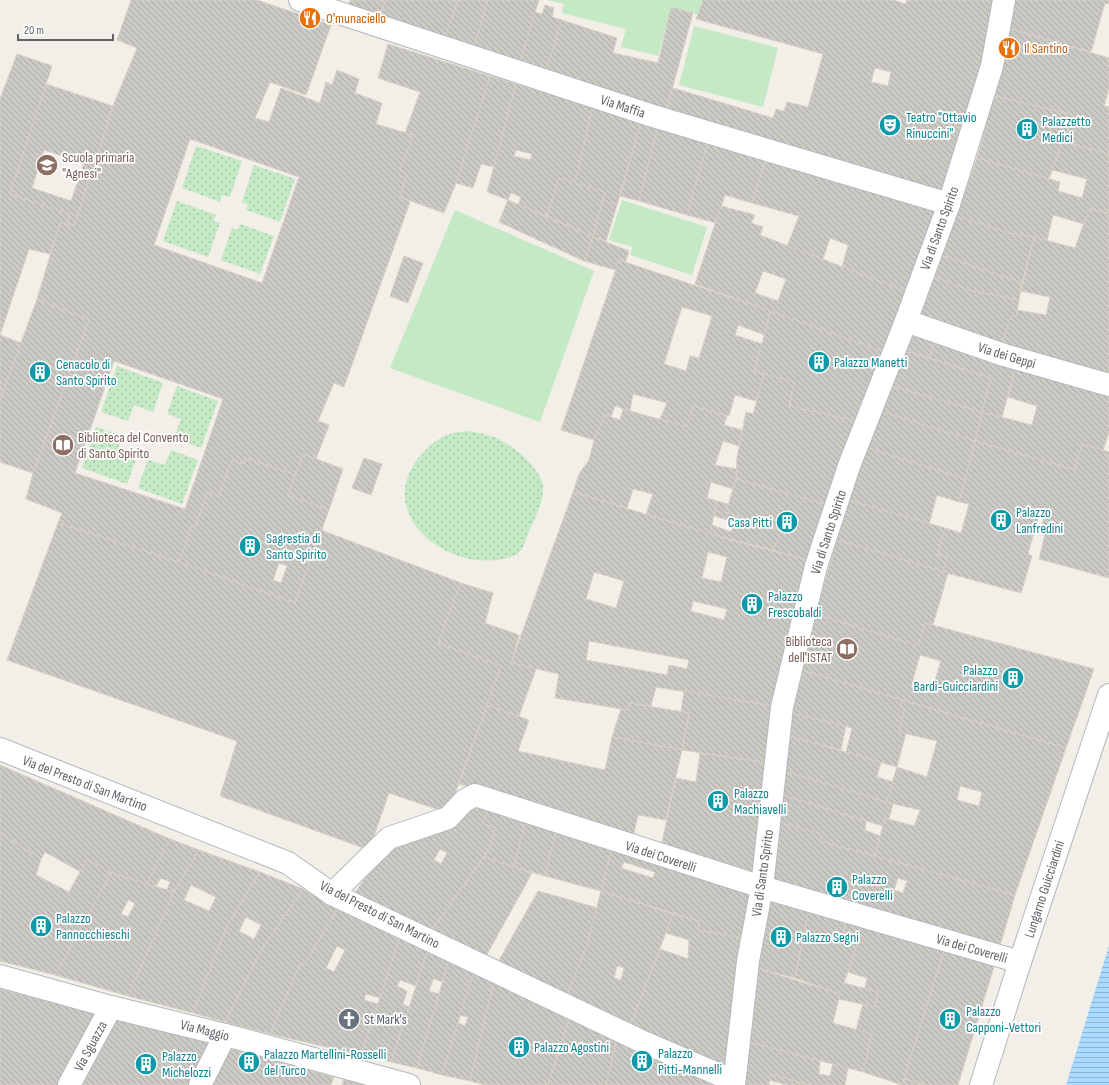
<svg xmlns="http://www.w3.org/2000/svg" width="1109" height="1085" font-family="'Sofia Sans Condensed',sans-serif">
	<defs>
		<pattern id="grass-dots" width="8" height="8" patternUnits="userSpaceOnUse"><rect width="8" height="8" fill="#c5e8c5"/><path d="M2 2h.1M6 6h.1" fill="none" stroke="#a3c0a4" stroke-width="1.8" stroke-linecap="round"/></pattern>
		<pattern id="water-rules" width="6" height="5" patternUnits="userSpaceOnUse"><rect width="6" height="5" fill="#aadaff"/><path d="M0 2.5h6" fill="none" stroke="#8eb4d2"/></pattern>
		<pattern id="building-back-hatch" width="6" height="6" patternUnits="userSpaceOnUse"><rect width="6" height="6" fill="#cccac5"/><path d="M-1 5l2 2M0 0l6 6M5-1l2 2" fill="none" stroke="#a9a8a4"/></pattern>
	</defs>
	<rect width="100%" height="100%" fill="#f1efe8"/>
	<g fill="url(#grass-dots)">
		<path d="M196,146L242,161L230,197L222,195L220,202L182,188Z"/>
		<path d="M254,165L295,179L280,222L246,210L248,205L242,202Z"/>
		<path d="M177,201L216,215L213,221L220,223L208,257L163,241Z"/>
		<path d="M240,224L274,236L260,274L221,260L232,228L238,230Z"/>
		<path d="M117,366L163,383L153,412L134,405L128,421L101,412Z"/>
		<path d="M177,386L218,401L201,448L174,438L181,419L167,414Z"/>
		<path d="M96,427L122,436L118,449L137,456L127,484L82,468Z"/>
		<path d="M471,431C477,433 485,434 491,436C509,442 542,468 543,487C544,502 534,520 528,533C526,540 523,550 517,554C511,558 503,559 496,560C443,567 377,514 417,460C425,449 437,438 450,434C456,432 464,432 471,431Z"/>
		<path d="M171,450L198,460L182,504L138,488L148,460L165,465Z"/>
	</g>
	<g fill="#c5e8c5">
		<path d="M547,0H702L699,15L671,7L658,56L621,47L626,29L562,13L564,4Z"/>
		<path d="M694,26L778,48L763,107L679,85Z"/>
		<path d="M622,200L707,227L692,275L630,255L633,247L609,240Z"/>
		<path d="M455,210L594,271L540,422L390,368Z"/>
	</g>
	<path fill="url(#water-rules)" d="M1109,946V1085H1066Z"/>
	<g fill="url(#building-back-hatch)" stroke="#d6d1c6" fill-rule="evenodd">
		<path d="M131,0H257L331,25L306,95L270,82L255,118L269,122L281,88L320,103L326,82L332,85L337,70L359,79L355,93L382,103L376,124L413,135L400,170L407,174L400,197L410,202L344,387L334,383L318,421L329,425L316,459L303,454L295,475L245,458L244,464L232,460L219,496L208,492L195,527L192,526L179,562L58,523L62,513L26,499L33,473L89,320L37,299L60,223L74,226L113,106L137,48L117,40ZM190,139L299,177L262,283L154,245ZM114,361L223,399L185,509L75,473Z"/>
		<path d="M350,0H386L380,16L348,5Z"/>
		<path d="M386,0H458L445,37L380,16Z"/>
		<path d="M458,0H488L474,47L445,37Z"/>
		<path d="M488,0H539L520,62L474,47Z"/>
		<path d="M703,0H893L906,4L907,0H996L983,74L940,198L666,111L673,88L773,118L776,109L784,111L787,102L808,107L823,54L696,19ZM875,68L891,72L888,86L871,82Z"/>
		<path d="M1013,0H1109V4L1105,3L1091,52L1008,28Z"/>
		<path d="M545,5L554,8L552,17L562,20L546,70L520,62L535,12L542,14Z"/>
		<path d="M671,7L693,13L666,111L546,70L562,20L617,38L613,53L658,63Z"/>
		<path d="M1008,28L1109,58V88L1104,106L1109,107V154L1063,142L1074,115L994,96Z"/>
		<path d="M388,44L490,76L456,183L444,213L400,197L407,174L400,170L413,135L405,133L420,92L378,78Z"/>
		<path d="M17,54L52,66L10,194L70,214L67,224L60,223L50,254L29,249L0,335V99Z"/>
		<path d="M490,76L516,84L494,167L481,164L473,188L456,183Z"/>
		<path d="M46,84L113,106L74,226L67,224L70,214L10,194ZM44,150L84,163L71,201L32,188Z"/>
		<path d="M516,84L593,106L575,183L559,178L547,216L518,205L521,197L511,193L508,200L487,192ZM516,150L532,154L530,160L514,156Z"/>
		<path d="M994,96L1074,115L1049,179L977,158Z"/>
		<path d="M593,106L641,122L617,205L603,200L605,192L575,183Z"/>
		<path d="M641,122L658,127L639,201L620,196Z"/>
		<path d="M658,127L708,141L687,215L639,201Z"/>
		<path d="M708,141L766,158L752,203L725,195L716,223L687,215Z"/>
		<path d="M1063,142L1109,154V213L1089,209L1084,224L1053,215L1047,241L1009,233L956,216L977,158L1060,182L1058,191L1082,198L1087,179L1052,170Z"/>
		<path d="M766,158L937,208L908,292L842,267L848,245L830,238L823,259L787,246L799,216L752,203Z"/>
		<path d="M559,178L605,192L593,237L547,216Z"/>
		<path d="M508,200L593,237L584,261L499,222Z"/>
		<path d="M603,200L617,205L606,241L593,237Z"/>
		<path d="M721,206L755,215L751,223L763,227L760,235L908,292L886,353L695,284ZM763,271L786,279L778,301L755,293Z"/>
		<path d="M1089,209L1109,213V382L1000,350L1011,315L1016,317L1017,310L1046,315L1050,297L1021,291L1034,237L1075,248Z"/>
		<path d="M956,216L1009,233L1034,237L1022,283L941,255Z"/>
		<path d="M593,237L629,251L625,263L619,260L616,270L584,261Z"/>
		<path d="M941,255L1022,283L1019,300L968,290L933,276Z"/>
		<path d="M404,256L423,263L408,303L390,296Z"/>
		<path d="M619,260L771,311L765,335L738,325L735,335L762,344L754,371L764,374L756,401L735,395L729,416L693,406L687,427L660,419L667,403L633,394L630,411L615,406L611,417L605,415L594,440L561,430ZM682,307L712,316L699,358L690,356L686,371L664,364Z"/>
		<path d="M933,276L968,290L1019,300L1016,317L1011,315L1000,350L915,321Z"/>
		<path d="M37,299L89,320L33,473L0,462V400Z"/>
		<path d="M771,311L886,353L857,421L789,406L794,382L754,371Z"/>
		<path d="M915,329L935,337L930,358L906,351Z"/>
		<path d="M0,335L21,343L0,400Z"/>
		<path d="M935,337L1016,364L1002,417L982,412L991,378L930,358Z"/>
		<path d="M906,351L991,378L982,412L891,386Z"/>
		<path d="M1016,364L1109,391V432L1103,451L1082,444L1075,470L975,441L982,412L1032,425L1037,406L1008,397Z"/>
		<path d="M764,374L794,382L789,406L857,421L828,505L736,479L737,457L746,412L753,414Z"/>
		<path d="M891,386L982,412L975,441L880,411Z"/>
		<path d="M693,406L727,416L724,425L742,430L739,446L723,441L715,465L736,469V479L733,489L711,482L707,498L717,501L710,534L646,514L653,494L633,489L627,508L573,492L579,474L589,460L594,440L605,415L620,420L623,409L687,427Z"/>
		<path d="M880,411L975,441L965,479L865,447Z"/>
		<path d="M975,441L1075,470L1082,444L1109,452V578L1039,559L1047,526L1042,524L1045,516L1039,514L1028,554L1032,556L1021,593L943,572L947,557L937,555L945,528L961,533L969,504L959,502Z"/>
		<path d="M865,447L965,479L959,502L937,495L929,524L848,500Z"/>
		<path d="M303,454L343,469L329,510L288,495Z"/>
		<path d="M245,458L295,475L288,495L329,510L295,603L179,562L192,526L195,527L208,492L219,496L232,460L244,464ZM279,563L287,566L281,583L273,580Z"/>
		<path d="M364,458L382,464L371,495L352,488Z"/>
		<path d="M736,479L828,505L808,560L773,550L781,531L726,512Z"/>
		<path d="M573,492L730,540L808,560L774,706L656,687L651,706L630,703L628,710L555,698L559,674L511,663ZM708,552L727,557L721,582L702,578ZM594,572L624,581L616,608L586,599ZM693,601L727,609L724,620L691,611ZM589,641L689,660L687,669L669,665L667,675L586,660Z"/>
		<path d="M848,500L945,528L937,555L947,557L943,572L837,540Z"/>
		<path d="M717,501L728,504L726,512L781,531L773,550L710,534L712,525L731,532L734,522L714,516Z"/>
		<path d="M58,523L179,562L295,603L321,530L461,583L438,643L501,666L448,813L389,793L369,850L220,796L237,741L7,660Z"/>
		<path d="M837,540L948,573L933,625L925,623L918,646L815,614Z"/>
		<path d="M461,583L493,593L485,623L519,635L511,663L536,669L519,716L487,705L501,666L438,643Z"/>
		<path d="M815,614L918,646L925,623L1094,669L1066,748L798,669ZM920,655L941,661L931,693L911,687Z"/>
		<path d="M798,669L902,700L900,707L905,708L899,732L906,733L897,767L846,752L852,728L791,713Z"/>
		<path d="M684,691L774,706L769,763L682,750L689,713L681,712Z"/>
		<path d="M902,700L1066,748L1015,895L875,856L885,818L914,826L920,810L886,802L897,767L927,777L937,741L899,732L905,708L900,707ZM960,786L982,792L979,806L957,800Z"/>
		<path d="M630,703L689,713L682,750L612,737L621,709L628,710Z"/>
		<path d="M487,705L529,720L518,751L605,770L612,737L682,750L666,820L638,815L632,842L593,823L459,784Z"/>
		<path d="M791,713L846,726L841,750L788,736Z"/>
		<path d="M788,736L881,762L877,777L893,782L886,802L784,771Z"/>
		<path d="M700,753L769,763L756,877L660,851L676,778L696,782Z"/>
		<path d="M0,765L170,839L147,884L111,873L87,859L81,872L45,852L41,859L0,833Z"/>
		<path d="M784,771L893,804L889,819L885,818L883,826L782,795Z"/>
		<path d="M782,795L866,821L865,830L880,836L875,856L820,841L821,834L778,822Z"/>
		<path d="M481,803L489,806L483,823L496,828L489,849L430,933L352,897L384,851L449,826ZM440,849L447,853L441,864L434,860Z"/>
		<path d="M489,806L526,819L514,867L484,857L489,849L496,828L483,823Z"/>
		<path d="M526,819L557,827L545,876L514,867Z"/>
		<path d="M778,822L821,834L820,841L1015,895L999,949L768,884ZM898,878L907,881L903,893L894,890Z"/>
		<path d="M557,827L613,844L601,891L545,876Z"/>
		<path d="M0,833L41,859L36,875L69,892L87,859L111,873L55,975L0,961Z"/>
		<path d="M170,839L199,850L174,892L167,890L170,882L161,878L156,886L147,884Z"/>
		<path d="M613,844L752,888L743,938L698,930L699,921L601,891ZM624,862L655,872L653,878L621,868Z"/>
		<path d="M199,850L260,872L227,926L193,1013L128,996L174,892ZM191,885L216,897L209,911L184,900Z"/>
		<path d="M484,857L532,873L485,958L430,933Z"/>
		<path d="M260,872L303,889L259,954L225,1022L193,1013L227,926ZM246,917L261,925L254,939L239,931Z"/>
		<path d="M111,873L174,892L128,996L55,975ZM128,900L135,903L128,917L121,914Z"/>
		<path d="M303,889L338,908L305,964H300L270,1034L225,1022L259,954Z"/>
		<path d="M538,891L598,908L588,942L567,996L498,962Z"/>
		<path d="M601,891L673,914L630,1026L567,996L588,942ZM617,966L624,968L621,980L614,978Z"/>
		<path d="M766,895L809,908L795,978L753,967Z"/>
		<path d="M338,908L400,937L380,998L366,994L364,1000L378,1004L361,1055L270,1034L300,964H305ZM337,946L345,950L334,972L326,968Z"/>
		<path d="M809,908L847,920L842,937L858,942L844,983L878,992L875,1007L839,999L840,994L795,978Z"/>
		<path d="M673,914L699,921L698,930L743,938L727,1071L630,1026L660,949L688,959L689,940L666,933Z"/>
		<path d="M847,920L945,947L902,1085L863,1072L872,1034L856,1030L863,1004L875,1007L878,992L865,988L867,978L848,972L858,942L842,937Z"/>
		<path d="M400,937L428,950L416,986L400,980L397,986L407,991L403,1004L409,1007L391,1062L361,1055Z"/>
		<path d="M945,947L996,960L958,1085H927L904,1079Z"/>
		<path d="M428,950L449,960L443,982L433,979L429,991L439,994L417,1068L391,1062Z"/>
		<path d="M449,960L474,971L442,1075L417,1068Z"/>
		<path d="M753,967L840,994L833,1023L872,1034L863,1072L745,1041Z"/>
		<path d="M474,971L494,981L470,1081L442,1075L458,1023L465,1026L468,1017L460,1015Z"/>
		<path d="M494,981L571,1013L548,1085H485L470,1081Z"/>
		<path d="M0,989L103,1015L66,1085H0Z"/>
		<path d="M571,1013L617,1038L606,1085H548Z"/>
		<path d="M110,1015L218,1042L195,1085H76Z"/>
		<path d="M617,1038L726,1085H606Z"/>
		<path d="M745,1041L820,1061L819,1074L830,1076L833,1064L848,1068L845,1085H810L770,1074L769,1085H741Z"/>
		<path d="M226,1047L334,1077L331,1085H208Z"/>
		<path d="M770,1074L810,1085H787L769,1080Z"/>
		<path d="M345,1075L381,1085H342Z"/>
		<path d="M904,1079L927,1085H902Z"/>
	</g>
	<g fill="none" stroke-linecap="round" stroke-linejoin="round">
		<g stroke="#b5b8bc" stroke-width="24">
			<g id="pedestrian">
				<path d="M906,321L1004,355L1109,385"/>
				<path d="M762,887L782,707L816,566L849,466L906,321L949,204"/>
			</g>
		</g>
		<g stroke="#b5b8bc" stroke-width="24">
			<g id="minor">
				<path d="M300,0L653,116L949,204L992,66L1004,0"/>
				<path d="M0,749L288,863L332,894L639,1040L734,1081"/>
				<path d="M332,894L389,838L448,818L464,801L475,795L762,887L1020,962"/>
				<path d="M0,976L111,1007L237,1038L409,1085"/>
				<path d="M69,1085L111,1007"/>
				<path d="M200,1085L225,1035"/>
				<path d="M734,1085L748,961L762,887"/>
				<path d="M981,1085L1020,962L1109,695"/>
			</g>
		</g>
		<use href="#pedestrian" stroke="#fff" stroke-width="22"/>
		<use href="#minor" stroke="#fff" stroke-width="22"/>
	</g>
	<defs>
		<g id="restaurant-disc" transform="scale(1.15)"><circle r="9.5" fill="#e8710a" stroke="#fff"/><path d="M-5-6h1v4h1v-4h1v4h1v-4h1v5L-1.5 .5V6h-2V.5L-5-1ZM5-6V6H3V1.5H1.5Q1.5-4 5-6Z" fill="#fff"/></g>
		<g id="theatre-disc" transform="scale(1.15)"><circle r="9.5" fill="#0f9aa8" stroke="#fff"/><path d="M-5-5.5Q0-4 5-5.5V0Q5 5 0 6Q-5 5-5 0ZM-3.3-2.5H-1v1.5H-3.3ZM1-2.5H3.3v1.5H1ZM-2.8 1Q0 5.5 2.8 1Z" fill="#fff"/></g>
		<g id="building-disc" transform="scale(1.15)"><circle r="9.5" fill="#0f9aa8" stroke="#fff"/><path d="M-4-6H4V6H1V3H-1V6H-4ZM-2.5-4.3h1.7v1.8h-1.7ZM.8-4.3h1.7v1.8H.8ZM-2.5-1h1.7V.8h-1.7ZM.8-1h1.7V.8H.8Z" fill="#fff"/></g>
		<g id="school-disc" transform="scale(1.15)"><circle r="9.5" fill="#8d6e63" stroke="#fff"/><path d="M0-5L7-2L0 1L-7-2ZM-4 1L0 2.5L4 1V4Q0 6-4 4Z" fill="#fff"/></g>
		<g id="library-disc" transform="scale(1.15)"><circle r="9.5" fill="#8d6e63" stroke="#fff"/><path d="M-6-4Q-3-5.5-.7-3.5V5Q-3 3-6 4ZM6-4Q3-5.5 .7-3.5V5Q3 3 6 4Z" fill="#fff"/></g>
		<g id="church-disc" transform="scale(1.15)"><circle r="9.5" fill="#6b7280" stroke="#fff"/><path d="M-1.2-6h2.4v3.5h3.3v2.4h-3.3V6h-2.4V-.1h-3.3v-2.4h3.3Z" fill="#fff"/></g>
	</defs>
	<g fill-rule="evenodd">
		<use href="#restaurant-disc" x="310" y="18"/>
		<use href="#restaurant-disc" x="1009" y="48"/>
		<use href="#theatre-disc" x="890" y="125"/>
		<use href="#building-disc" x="1027" y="129"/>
		<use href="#school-disc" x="47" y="165"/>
		<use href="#building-disc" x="819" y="362"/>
		<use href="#building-disc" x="40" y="372"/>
		<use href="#library-disc" x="63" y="445"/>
		<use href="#building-disc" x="1001" y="520"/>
		<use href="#building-disc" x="787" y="522"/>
		<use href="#building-disc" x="250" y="546"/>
		<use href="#building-disc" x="752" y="604"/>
		<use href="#library-disc" x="847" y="649"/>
		<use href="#building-disc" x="1013" y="678"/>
		<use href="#building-disc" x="718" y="801"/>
		<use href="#building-disc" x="837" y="887"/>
		<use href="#building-disc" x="41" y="926"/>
		<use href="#building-disc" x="781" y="937"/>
		<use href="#church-disc" x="349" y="1019"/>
		<use href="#building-disc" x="950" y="1019"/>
		<use href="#building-disc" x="519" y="1047"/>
		<use href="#building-disc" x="642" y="1061"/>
		<use href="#building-disc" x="249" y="1062"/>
		<use href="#building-disc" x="146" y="1064"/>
	</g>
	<g text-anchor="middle" stroke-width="3.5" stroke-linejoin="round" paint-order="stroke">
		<g font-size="14" fill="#c56008" stroke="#fff" text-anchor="start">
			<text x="326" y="23">O'munaciello</text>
			<text x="1024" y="53">Il Santino</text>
		</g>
		<g font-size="14" fill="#5f6368" stroke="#fff">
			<text transform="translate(623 106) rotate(18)" y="5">Via Maffia</text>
			<text transform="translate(939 228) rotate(-70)" y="5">Via di Santo Spirito</text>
			<text transform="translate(1007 355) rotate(17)" y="5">Via dei Geppi</text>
			<text transform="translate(828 532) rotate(-72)" y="5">Via di Santo Spirito</text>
			<text transform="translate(85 783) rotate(21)" y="5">Via del Presto di San Martino</text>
			<text transform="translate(661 856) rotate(18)" y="5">Via dei Coverelli</text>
			<text transform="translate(762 873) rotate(-82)" y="5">Via di Santo Spirito</text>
			<text transform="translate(1044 889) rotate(-72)" y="5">Lungarno Guicciardini</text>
			<text transform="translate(380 914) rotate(27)" y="5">Via del Presto di San Martino</text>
			<text transform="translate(972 948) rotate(16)" y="5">Via dei Coverelli</text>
			<text transform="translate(205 1030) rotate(14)" y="5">Via Maggio</text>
			<text transform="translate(90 1046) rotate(-62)" y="5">Via Sguazza</text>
		</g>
		<g font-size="14" fill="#0d838f" stroke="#fff" text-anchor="start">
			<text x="906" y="122">Teatro "Ottavio<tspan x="906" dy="16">Rinuccini"</tspan></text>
			<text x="1042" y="126">Palazzetto<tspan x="1042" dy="16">Medici</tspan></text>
			<text x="834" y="367">Palazzo Manetti</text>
			<text x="56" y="369">Cenacolo di<tspan x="56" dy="16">Santo Spirito</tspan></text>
			<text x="1016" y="517">Palazzo<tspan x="1016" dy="16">Lanfredini</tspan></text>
			<text x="772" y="527" text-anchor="end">Casa Pitti</text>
			<text x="266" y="543">Sagrestia di<tspan x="266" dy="16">Santo Spirito</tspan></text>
			<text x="768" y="601">Palazzo<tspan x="768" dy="16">Frescobaldi</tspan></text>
			<text x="998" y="675" text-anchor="end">Palazzo<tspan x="998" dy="16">Bardi-Guicciardini</tspan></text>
			<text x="734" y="798">Palazzo<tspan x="734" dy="16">Machiavelli</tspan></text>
			<text x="852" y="884">Palazzo<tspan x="852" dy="16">Coverelli</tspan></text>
			<text x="56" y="923">Palazzo<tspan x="56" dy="16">Pannocchieschi</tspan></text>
			<text x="796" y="942">Palazzo Segni</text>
			<text x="966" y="1016">Palazzo<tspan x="966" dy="16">Capponi-Vettori</tspan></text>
			<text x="534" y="1052">Palazzo Agostini</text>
			<text x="658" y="1058">Palazzo<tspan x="658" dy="16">Pitti-Mannelli</tspan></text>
			<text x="264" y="1059">Palazzo Martellini-Rosselli<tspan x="264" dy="16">del Turco</tspan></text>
			<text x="162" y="1061">Palazzo<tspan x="162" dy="16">Michelozzi</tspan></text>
		</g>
		<g font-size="14" fill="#785e54" stroke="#fff" text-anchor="start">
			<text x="62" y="162">Scuola primaria<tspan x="62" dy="16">"Agnesi"</tspan></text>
			<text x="78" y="442">Biblioteca del Convento<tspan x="78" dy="16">di Santo Spirito</tspan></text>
			<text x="832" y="646" text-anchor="end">Biblioteca<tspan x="832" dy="16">dell'ISTAT</tspan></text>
		</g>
		<g font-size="14" fill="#5b616d" stroke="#fff" text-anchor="start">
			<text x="364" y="1024">St Mark's</text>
		</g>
	</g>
	<path d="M18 34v6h95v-6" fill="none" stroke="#5f6368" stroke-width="2"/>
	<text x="24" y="34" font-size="12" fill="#5f6368" stroke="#ffffff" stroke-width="3" paint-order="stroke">20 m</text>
</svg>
